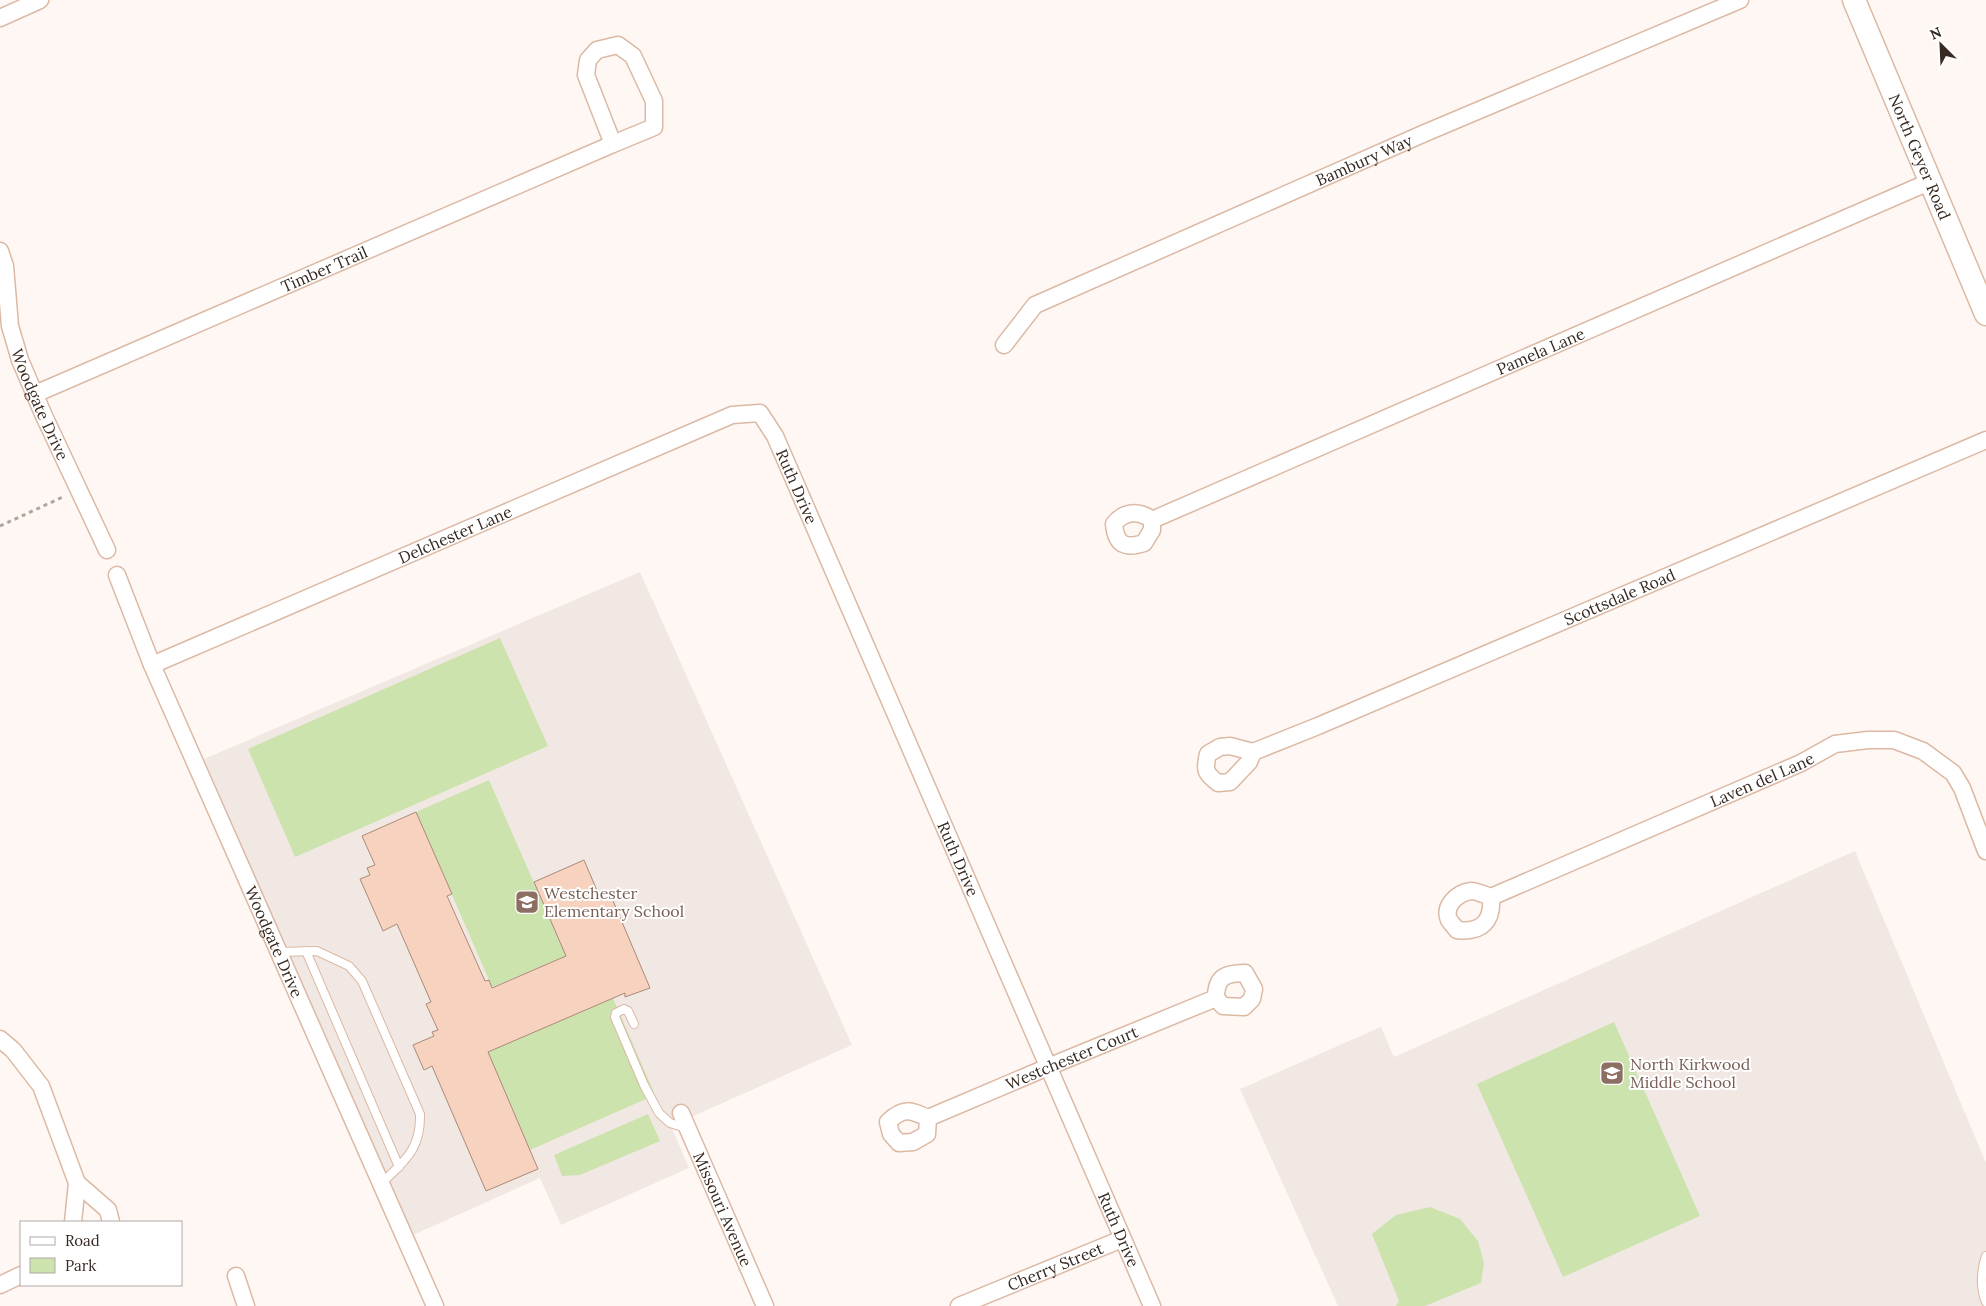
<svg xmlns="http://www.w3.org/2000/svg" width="1986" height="1306" font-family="Lora,serif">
	<rect width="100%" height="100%" fill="#fff7f3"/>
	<g fill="#f1e8e3">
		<path d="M640,572L852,1045L671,1126L689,1168L561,1225L540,1178L411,1236L204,759Z"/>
		<path d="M1855,851L1986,1163V1306H1338L1240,1089L1381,1027L1394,1057Z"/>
	</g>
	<g fill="#cce3ae">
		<path d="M500,638L548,746L295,857L248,749Z"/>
		<path d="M489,780L566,956L492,987L416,812Z"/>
		<path d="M613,998L655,1095L530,1150L488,1052Z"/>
		<path d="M1614,1022L1700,1216L1563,1277L1477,1084Z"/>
		<path d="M648,1114L660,1141L580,1175L562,1176L554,1155Z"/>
		<path d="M1430,1207L1460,1219L1478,1241L1484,1263L1481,1283L1425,1306H1396L1399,1301L1372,1234L1396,1215Z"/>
	</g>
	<path fill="#f7d3bf" stroke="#aa8977" d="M416,812L452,894L447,896L485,981L489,980L492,988L566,956L534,882L584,860L601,900L611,896L650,988L625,997V993L488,1052L538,1169L486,1191L432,1066L424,1070L413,1045L434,1036L432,1032L438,1030L426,1004L431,1002L397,924L383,931L360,879L370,875L367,868L375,865L362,836Z"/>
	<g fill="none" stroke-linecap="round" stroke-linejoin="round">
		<g stroke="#dbb9a4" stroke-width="10">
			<g id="lane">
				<path d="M306,951L399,1167"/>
				<path d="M279,952L317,951L349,966L362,981L420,1114C421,1150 404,1161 381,1184"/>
				<path d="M634,1024L628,1011L624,1009L616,1013L615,1017L644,1085L659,1113L670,1123L686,1128"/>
				<path d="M1986,1256C1981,1270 1980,1288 1986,1302"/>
			</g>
		</g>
		<g stroke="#dbb9a4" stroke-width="19">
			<g id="street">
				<path d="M0,18L40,0"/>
				<path id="s1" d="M0,251L5,266L10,326L20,360L44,416L107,550"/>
				<path id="s2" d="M1004,345L1035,305L1425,133L1740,0"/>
				<path id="s3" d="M35,394L613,144L586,75L588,60L597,50L618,45L633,56L654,101V127L613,144"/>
				<path id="s4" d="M1152,520V530L1144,543C1125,549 1116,545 1114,524C1124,511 1139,510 1152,520L1929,182"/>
				<path id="s5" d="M117,575L152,665L435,1306"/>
				<path id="s6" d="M152,665L732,415L760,413L775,436L1152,1306"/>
				<path id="s7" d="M1253,752L1249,762L1230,782L1218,783C1205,773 1204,770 1208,754L1220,747L1230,746L1253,752L1318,726L1986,440"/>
				<path id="s8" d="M1491,897C1493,921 1482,933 1457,930C1455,927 1451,923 1449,920C1443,906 1457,893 1471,891C1477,891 1485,895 1491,897L1801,763L1835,744L1868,740H1894L1923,751L1953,773L1962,788L1986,851"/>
				<path d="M0,1039L13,1050L41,1086L77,1183L73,1222"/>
				<path id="s9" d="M681,1113L765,1306"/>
				<path id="s10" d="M928,1118L927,1134L913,1142L899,1143L891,1134L888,1122C903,1107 910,1110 928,1118L1048,1067L1216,998C1216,977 1225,973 1245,973L1254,989L1252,999L1244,1007L1223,1006L1216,998"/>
				<path d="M77,1183L108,1210L111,1222"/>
				<path d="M236,1276L246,1306"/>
				<path d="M0,1285L21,1275"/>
				<path id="s11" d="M959,1306L1122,1239"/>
			</g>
		</g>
		<g stroke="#dbb9a4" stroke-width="25">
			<g id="secondary">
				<path id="s12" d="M1854,0L1986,314"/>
			</g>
		</g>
		<path stroke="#b0a6a0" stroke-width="3" stroke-dasharray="4 4" stroke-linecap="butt" d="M0,526L65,496"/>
		<use href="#lane" stroke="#fff" stroke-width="8"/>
		<use href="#street" stroke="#fff" stroke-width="16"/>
		<use href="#secondary" stroke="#fff" stroke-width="22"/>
	</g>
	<defs>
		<g id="school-square" transform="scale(1.25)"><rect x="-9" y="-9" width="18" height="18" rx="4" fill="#8d6e63" stroke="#fff"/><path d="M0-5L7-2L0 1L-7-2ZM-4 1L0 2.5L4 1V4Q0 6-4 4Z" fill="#fff"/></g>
	</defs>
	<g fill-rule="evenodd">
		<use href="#school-square" x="527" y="902"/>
		<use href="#school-square" x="1612" y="1073"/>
	</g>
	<g text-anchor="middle" stroke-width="4" stroke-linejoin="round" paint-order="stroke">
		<g font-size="16" fill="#362921" stroke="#fff">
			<text dy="6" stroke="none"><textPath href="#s12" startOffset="170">North Geyer Road</textPath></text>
			<text dy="6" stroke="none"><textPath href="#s2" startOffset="410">Bambury Way</textPath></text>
			<text dy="6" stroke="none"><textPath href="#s3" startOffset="315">Timber Trail</textPath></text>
			<text dy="6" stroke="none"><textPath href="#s4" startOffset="536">Pamela Lane</textPath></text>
			<text dy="6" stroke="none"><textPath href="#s1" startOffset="160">Woodgate Drive</textPath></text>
			<text dy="6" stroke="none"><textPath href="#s6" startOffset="742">Ruth Drive</textPath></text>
			<text dy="6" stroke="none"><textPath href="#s6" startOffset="330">Delchester Lane</textPath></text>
			<text dy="6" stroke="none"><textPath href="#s7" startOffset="530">Scottsdale Road</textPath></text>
			<text dy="6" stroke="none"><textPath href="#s8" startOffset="428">Laven del Lane</textPath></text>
			<text dy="6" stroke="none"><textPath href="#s6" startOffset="1148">Ruth Drive</textPath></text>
			<text dy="6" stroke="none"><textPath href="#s5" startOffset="399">Woodgate Drive</textPath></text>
			<text dy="6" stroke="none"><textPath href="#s10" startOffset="271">Westchester Court</textPath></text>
			<text dy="6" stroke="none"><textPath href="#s9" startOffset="105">Missouri Avenue</textPath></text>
			<text dy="6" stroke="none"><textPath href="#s6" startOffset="1552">Ruth Drive</textPath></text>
			<text dy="6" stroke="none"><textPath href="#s11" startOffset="104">Cherry Street</textPath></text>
		</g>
		<g font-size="16" fill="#785e54" stroke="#fff" text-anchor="start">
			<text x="544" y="899">Westchester<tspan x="544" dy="18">Elementary School</tspan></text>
			<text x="1630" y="1070">North Kirkwood<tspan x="1630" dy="18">Middle School</tspan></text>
		</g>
	</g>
	<rect x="20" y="1221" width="162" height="65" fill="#ffffff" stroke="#afa9a6"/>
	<rect x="30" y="1237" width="25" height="8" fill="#ffffff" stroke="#afa9a6"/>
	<text x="65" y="1246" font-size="15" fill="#362921">Road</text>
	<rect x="30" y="1258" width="25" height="15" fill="#cce3ae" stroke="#afa9a6"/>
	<text x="65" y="1271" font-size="15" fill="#362921">Park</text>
	<g transform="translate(1941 45) rotate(336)" stroke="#ffffff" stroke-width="4" paint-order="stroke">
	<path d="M0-4L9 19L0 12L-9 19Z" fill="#362921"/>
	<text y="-8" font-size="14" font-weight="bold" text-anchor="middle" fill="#362921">N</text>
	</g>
</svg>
